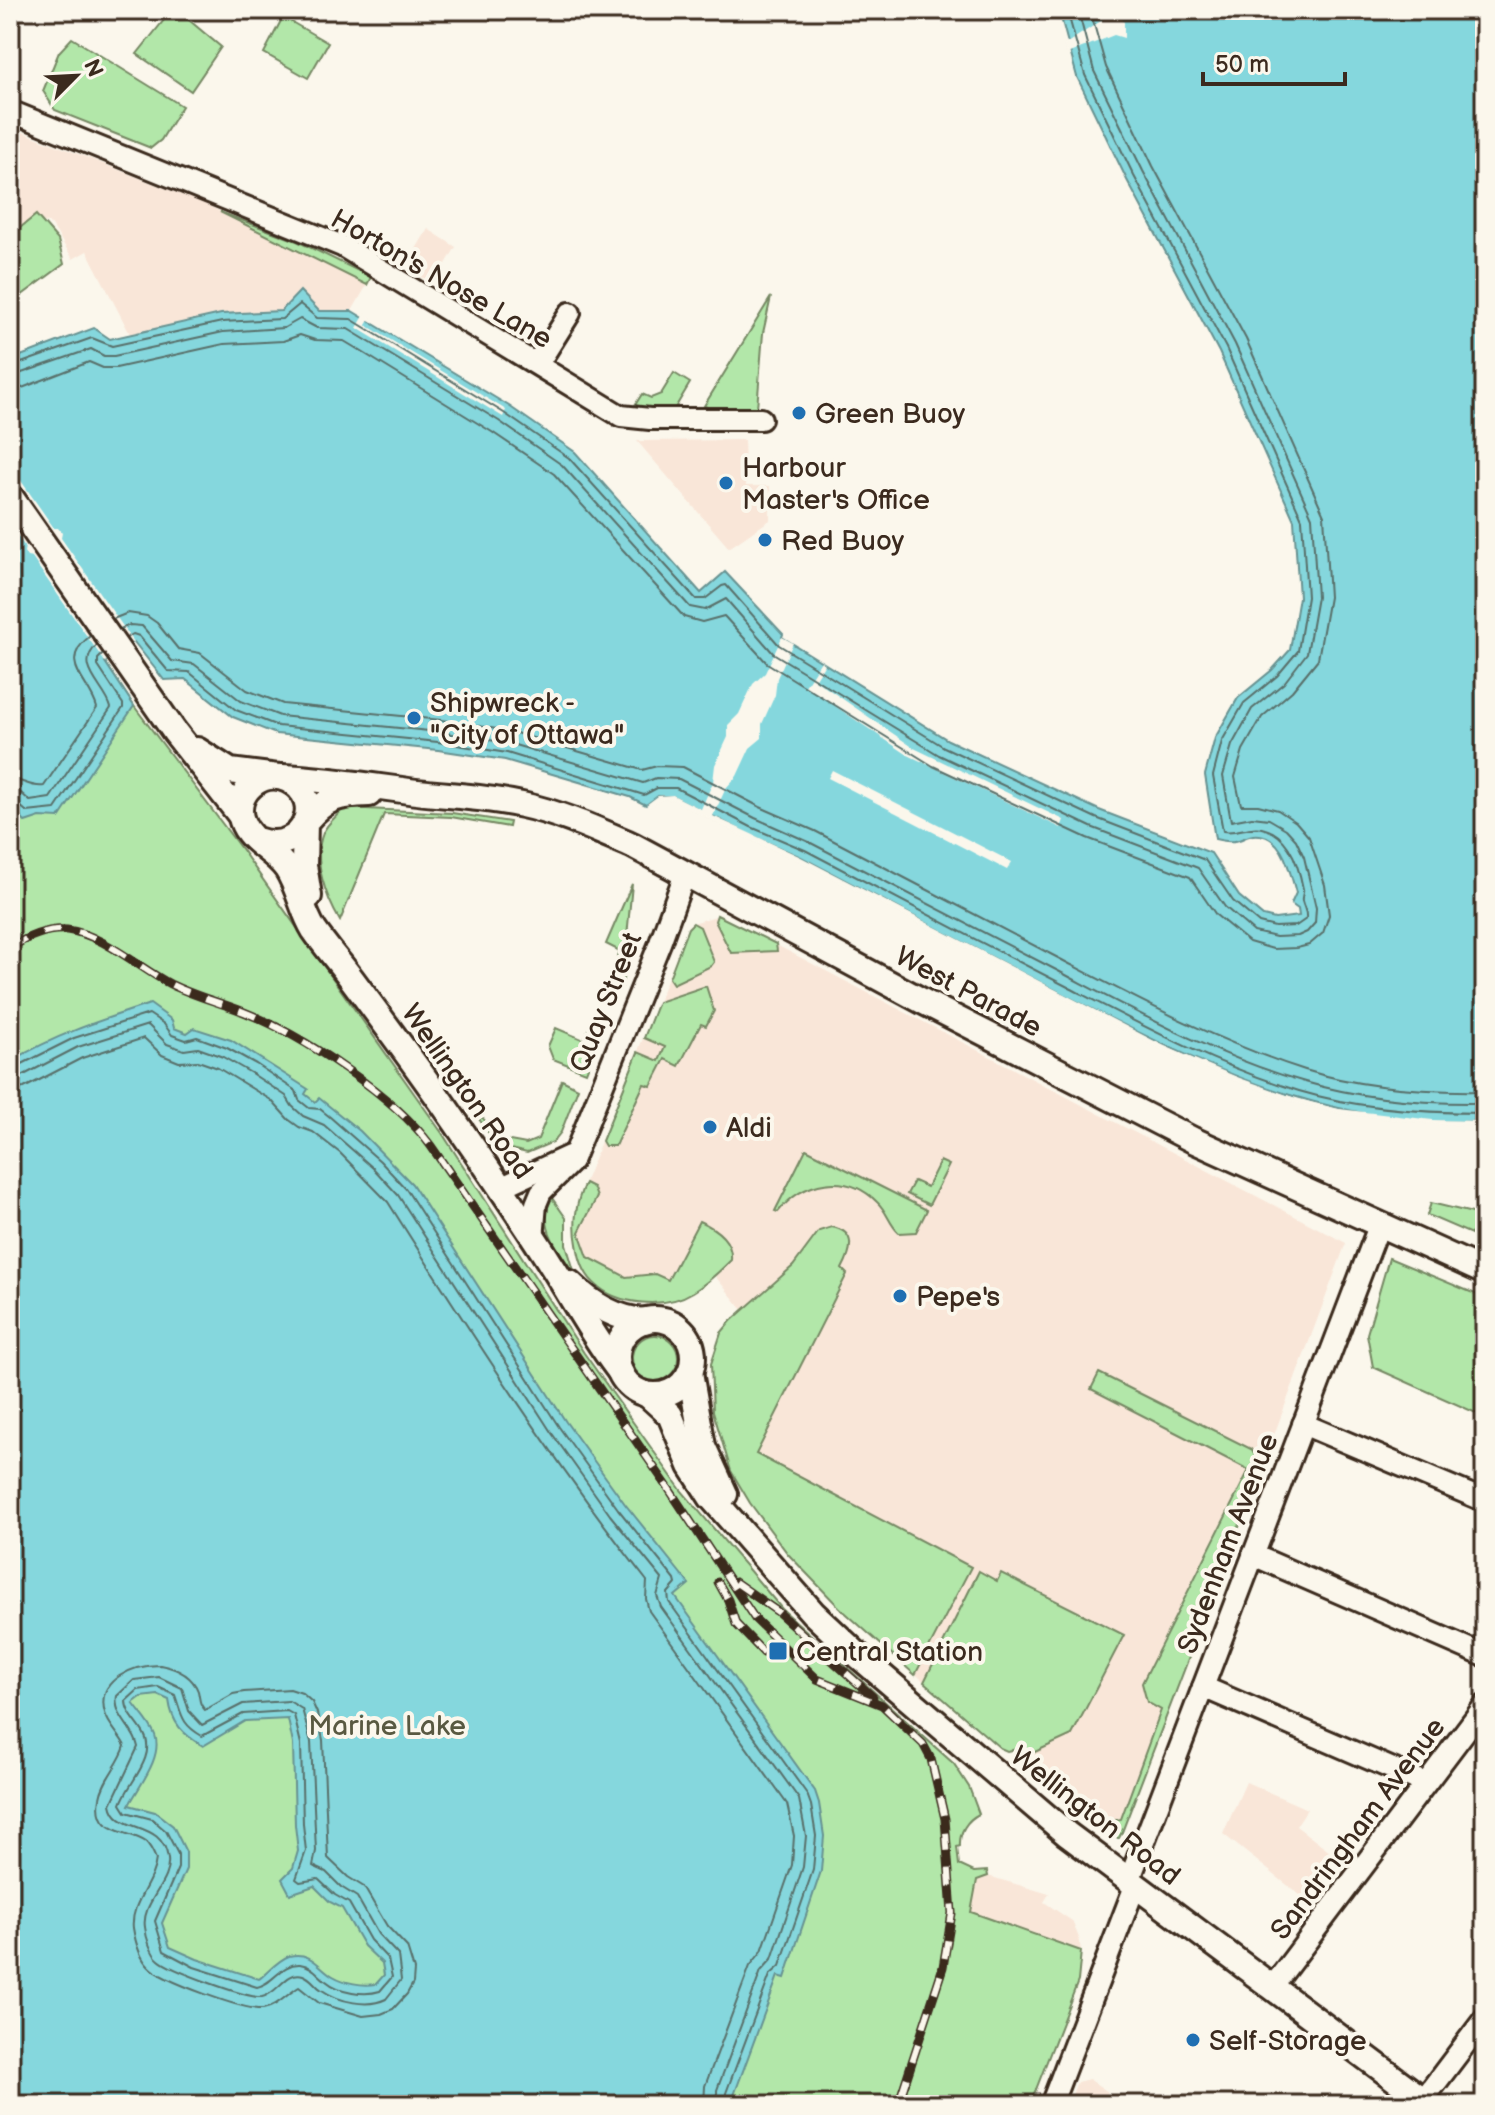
<svg xmlns="http://www.w3.org/2000/svg" width="1495" height="2115" font-family="'Balsamiq Sans',sans-serif">
	<rect width="100%" height="100%" fill="#fbf7ec"/>
	<filter id="ink" filterUnits="userSpaceOnUse"><feTurbulence type="fractalNoise" baseFrequency=".0125" numOctaves="2"/><feDisplacementMap in="SourceGraphic" scale="16" xChannelSelector="R" yChannelSelector="G"/><feConvolveMatrix kernelMatrix="1 2 1 2 8 2 1 2 1" color-interpolation-filters="sRGB"/></filter>
	<g filter="url(#ink)">
		<g fill="#f9e6d8">
			<path d="M10,127L205,204L367,285L352,311H319L300,291L281,311L221,314L130,334L87,251L73,259L51,224L41,221L36,216L10,236Z"/>
			<path d="M428,229L456,247L434,284L405,267Z"/>
			<path d="M744,440L746,486H770V520L729,548L637,441Z"/>
			<path d="M719,915L1346,1243L1262,1467L1161,1710L1121,1819L1104,1823L1018,1749L1007,1751L1000,1748L839,1607L788,1554L740,1487L718,1431L711,1399V1364L721,1333L743,1310L714,1275L694,1292L683,1297L644,1303L617,1297L604,1292L587,1276L581,1262L575,1233L581,1191L688,928L693,923Z"/>
			<path d="M1246,1782L1307,1809L1296,1826L1343,1862L1310,1903L1223,1834Z"/>
			<path d="M988,1876L1049,1894L1044,1902L1072,1921L1079,1938L1081,1951L971,1912L977,1879Z"/>
			<path d="M1089,2079L1108,2092L1103,2105H1085L1070,2100L1077,2082Z"/>
		</g>
		<g fill="#b2e7a9" stroke="#768864" stroke-width="2">
			<path d="M172,10H177L221,47L191,91L137,54Z"/>
			<path d="M283,17L328,43L308,78L264,53Z"/>
			<path d="M72,38L182,106L161,140L151,148L55,110L43,91L59,52Z"/>
			<path d="M220,212L297,241L371,277L367,285Z"/>
			<path d="M36,215L58,240L64,264L10,304V236Z"/>
			<path d="M771,297L763,333L757,408H711L704,406Z"/>
			<path d="M674,373L690,383L672,413H630L642,394L651,398L661,394Z"/>
			<path d="M10,623L105,662L134,706L242,850L442,1133L584,1353L681,1490L782,1609L954,1764L969,1787L979,1814C967,1820 959,1832 960,1846L957,1847L959,1865L974,1872L987,1871L988,1876L977,1880L971,1912L1081,1951L1078,1981L1030,2105H10Z"/>
			<path d="M344,808L452,813L510,822L509,827L451,817L384,814L340,921C326,897 312,861 323,833C327,823 337,816 344,808Z"/>
			<path d="M632,884L623,979L622,986L616,990L606,987L620,951L606,944Z"/>
			<path d="M717,915L776,944L777,951L731,953L715,921Z"/>
			<path d="M693,923L700,927L714,962L711,966L673,984L669,978L688,928Z"/>
			<path d="M706,986L714,1011L706,1026L701,1024L679,1066L665,1059L651,1086L644,1084L615,1146H605L602,1141L638,1052L659,1061L665,1047L644,1038L658,1002Z"/>
			<path d="M594,1016L605,1024L586,1072L553,1059L548,1046L556,1028L584,1040Z"/>
			<path d="M562,1080L578,1088L561,1132L553,1142L527,1153L498,1146L479,1119L482,1117L499,1139L526,1144L538,1139Z"/>
			<path d="M806,1149L927,1210L916,1232L899,1233C889,1224 887,1211 877,1202C846,1171 803,1181 778,1212L775,1211Z"/>
			<path d="M940,1161L949,1165L929,1205L907,1194L914,1181L927,1187Z"/>
			<path d="M585,1183L593,1187L597,1197L579,1232L588,1257L626,1277L655,1274L668,1280L699,1221C715,1228 733,1240 731,1260C720,1271 706,1284 693,1292C666,1309 617,1306 594,1283C583,1273 579,1258 577,1244C573,1224 576,1201 585,1183Z"/>
			<path d="M552,1198L566,1218V1244L575,1274C560,1252 536,1226 552,1198Z"/>
			<path d="M1431,1203L1485,1216V1240L1427,1215Z"/>
			<path d="M832,1227C858,1232 851,1252 842,1269L847,1274L756,1454L971,1567L915,1675L839,1607L788,1554L750,1503L731,1471L713,1411L711,1364L721,1333L731,1321L793,1266L819,1231Z"/>
			<path d="M1389,1258L1485,1298V1417L1373,1367L1367,1334Z"/>
			<circle cx="655" cy="1358" r="23"/>
			<path d="M1099,1373L1251,1449L1262,1467L1122,1832L1119,1838H1113L1058,1793L1062,1788L1104,1823L1121,1819L1161,1710L1147,1702L1142,1683L1249,1470L1091,1389Z"/>
			<path d="M979,1571L997,1581L1001,1573L1124,1635L1072,1735L1026,1756L1017,1749L1007,1751L1000,1748L924,1682Z"/>
		</g>
		<g fill="#85d7dd" stroke="#679291" stroke-width="2" fill-rule="evenodd">
			<path d="M1059,10H1485V1121C1324,1130 1193,1061 1055,990C970,946 886,902 801,857L748,834L673,796H658L646,805L630,797L505,760L438,750L276,734L233,717L185,679L164,680L134,642L105,662L134,706L59,818L40,817L25,822L10,806V360L94,328L110,339L221,314L281,311L300,291L319,311H352L509,406L575,452L701,593L725,572L783,634L782,637L948,740L1099,810L1211,853L1239,896L1263,916L1275,919L1299,916L1298,909L1291,904L1296,893C1290,872 1283,832 1253,835C1247,836 1241,840 1235,841C1229,842 1221,840 1215,839L1205,775L1215,738L1238,698L1272,670L1290,650L1299,597L1294,520L1219,352L1127,180L1077,77Z"/>
			<path d="M150,1004L172,1020L174,1028L187,1033L194,1028L231,1040L308,1089L305,1094L315,1102L319,1098L360,1131L412,1184L566,1422L625,1504L689,1584L675,1596L815,1791L819,1803L824,1836L821,1871L785,1978L778,1976L733,2098L741,2100L740,2105H10V1062C54,1035 101,1020 150,1004ZM158,1695L169,1700C172,1723 182,1734 203,1746L245,1721L288,1719L293,1744L295,1825L298,1851L293,1868L282,1879L290,1894L314,1886L330,1902L342,1908L364,1946L382,1963L384,1975L376,1984C362,1986 345,1983 333,1976C318,1967 312,1951 289,1956C279,1959 267,1973 259,1979L197,1959L170,1947L162,1923L186,1869V1852L173,1826L155,1812L129,1805C139,1786 163,1757 155,1735C151,1724 140,1713 133,1703L141,1697Z"/>
		</g>
		<g fill="#fbf7ec">
			<path d="M1120,16L1124,22V38L1114,35L1067,54L1064,45L1107,17Z"/>
			<path d="M365,314L371,317L366,325L506,410L503,417L357,328Z"/>
			<path d="M10,465L54,528H58L62,533L61,538L134,642L105,662L32,558L27,557L24,552L25,547L10,525Z"/>
			<path d="M782,637L793,643L777,678L775,695L762,724V738L750,748L737,776L726,788L713,816L801,857L1164,1046L1237,1077L1298,1099L1339,1109L1433,1120L1485,1121V1125L1433,1124L1338,1113L1296,1103L1235,1081L1162,1050L799,861L746,838L672,799L660,800L650,807L646,805L658,796L673,795L701,809L713,782L715,765L728,737V725L739,714L753,684L765,673Z"/>
			<path d="M821,661L825,664L815,680L914,748L1064,820L1061,828L908,755L805,686Z"/>
			<path d="M832,770L1012,862L1007,870L828,778Z"/>
		</g>
		<g fill="none" stroke-linecap="round" stroke-linejoin="round">
			<g stroke="#596f6a" stroke-width="2">
				<path d="M10,367L92,338L112,346L222,322L282,319L300,304L317,318L351,319L504,413L569,458L696,599H705L722,586L726,585L779,645L944,747L1096,818L1205,860L1233,901L1259,923L1275,927L1296,926L1306,919C1307,911 1304,909 1302,901C1301,897 1304,893 1303,889C1299,867 1290,836 1265,829C1250,824 1238,834 1223,831L1213,776L1222,741L1244,703L1277,676L1298,651L1307,597L1302,519L1226,348L1134,176L1085,75L1067,10"/>
				<path d="M10,377L91,349L104,356H114L223,332L284,328L300,319L317,328L348,329L499,421L562,465L690,607L705,610L726,599L773,653L939,755L1091,827L1198,868L1225,907L1254,932L1276,937L1298,936L1307,932L1315,923L1316,908L1304,857L1296,840L1286,829L1269,819L1252,817L1231,821L1223,776L1232,745L1252,709L1284,683L1307,653L1317,597L1312,517L1235,344L1143,171L1094,71L1078,10"/>
				<path d="M10,389L22,388L89,362L103,368H116L224,344L283,341L300,335L315,340L344,341L354,347L492,432L554,474L684,617L702,622L724,616L767,663L933,766L1087,838L1190,877L1216,915L1249,942L1273,949L1297,948L1309,945L1323,933L1329,915L1325,885L1309,837L1296,822L1278,810L1258,805H1241L1235,777L1243,750L1262,717L1292,691L1318,659L1329,597L1324,515L1246,339L1153,166L1106,67L1090,10"/>
				<path d="M113,619L128,613L147,616L157,623L178,649L200,653L247,690L283,704L441,720L509,731L642,770L657,766L683,767L760,807L815,831C897,874 980,917 1062,960C1141,1001 1220,1043 1305,1070C1362,1088 1426,1092 1485,1091"/>
				<path d="M120,629L130,625L142,626L172,661L194,664L241,701L280,716L439,732L508,743L643,783L656,778L679,779L755,818L809,842C894,886 978,930 1062,973C1140,1014 1220,1058 1305,1082C1363,1099 1425,1104 1485,1103"/>
				<path d="M126,638L133,634L139,636L168,671L189,672L236,710L278,726L438,742L507,753L644,795L657,788H676L751,827L805,850C892,896 980,942 1068,987C1143,1026 1218,1066 1299,1091C1359,1109 1424,1113 1485,1113"/>
				<path d="M10,779C23,780 31,788 44,786L97,708C90,681 56,663 90,636"/>
				<path d="M10,791L21,793L30,801L50,798L111,708C106,687 73,667 97,645"/>
				<path d="M10,802L17,803L27,812L55,809L123,708V704L98,666V659L103,654"/>
				<path d="M10,1068L16,1067L74,1038L149,1014L164,1024L172,1035L186,1040L197,1037L227,1048L256,1064L296,1091L299,1100L309,1108L320,1109L330,1117L380,1161L406,1189L559,1427L618,1509L675,1580L676,1584L668,1593L669,1602L807,1794L811,1805L816,1836L813,1870L780,1966L770,1975L726,2093V2100L729,2105"/>
				<path d="M10,1078L20,1077L78,1047L148,1025L167,1044L184,1050L198,1048L223,1057L251,1073L286,1096L292,1106L303,1116L324,1125L373,1168L398,1195L551,1432L610,1515L662,1579L657,1596L661,1607L799,1799L806,1836L803,1867L772,1959L761,1971L717,2090V2105"/>
				<path d="M10,1090L24,1088L82,1058L144,1038L162,1055L179,1062L198,1061L218,1068L271,1100L288,1119L299,1127L313,1132L340,1153L388,1202C470,1332 552,1460 647,1581L646,1599L649,1611L787,1804L794,1836L792,1865L762,1951L750,1966L705,2086L704,2105"/>
				<path d="M160,1665C176,1668 192,1675 198,1691C200,1700 199,1704 205,1710L233,1694L244,1692L290,1689L302,1693L312,1702L317,1713L323,1740L328,1858L348,1877L364,1887L387,1926L407,1947L414,1970L413,1983L407,1994L393,2009L381,2014L363,2016L319,2003L299,1987C287,1994 277,2007 263,2009C245,2011 161,1980 149,1967C140,1958 135,1940 133,1928C130,1903 154,1883 156,1859C153,1852 151,1847 146,1842C128,1829 93,1835 100,1798C103,1779 120,1764 125,1746C120,1735 108,1725 105,1713C95,1679 134,1665 160,1665Z"/>
				<path d="M159,1677L182,1688L189,1711L202,1725L243,1704L289,1701L302,1709L311,1742L316,1851L313,1866L326,1872L341,1887L357,1897L378,1934L398,1955L401,1980L386,1999C368,2008 339,2002 322,1990C315,1986 312,1978 303,1975C286,1970 278,1994 262,1997C249,1999 170,1970 159,1960C151,1954 146,1937 145,1927C141,1903 171,1883 168,1859C163,1818 116,1835 111,1804L138,1747C134,1727 113,1717 117,1696L134,1680Z"/>
				<path d="M158,1687L175,1695C182,1715 181,1724 202,1736L243,1714L287,1711L294,1715L301,1744L303,1824L306,1851L296,1879L300,1882L318,1879L335,1895L349,1903L370,1940L388,1959L392,1977L380,1991C365,1996 339,1992 326,1981C317,1974 313,1966 300,1964C281,1963 274,1984 257,1987L194,1967L164,1951L155,1921L178,1868V1854L166,1831L152,1819L126,1812L121,1804C128,1783 157,1757 144,1734C138,1723 126,1713 126,1701L138,1690Z"/>
			</g>
			<g stroke="#3b2a1e" stroke-width="26">
				<g id="minor">
					<path d="M10,111L342,246L621,416L650,419H761"/>
					<path d="M532,361L543,356L570,313"/>
					<path d="M500,1188L569,1156"/>
					<path d="M533,1239L536,1204L541,1192L572,1161L660,943L685,874"/>
					<path d="M1303,1424L1485,1501"/>
					<path d="M1253,1555L1485,1656"/>
					<path d="M1203,1687L1425,1783"/>
					<path d="M1129,1881L1379,1226"/>
					<path d="M1273,1986L1485,1705"/>
					<path d="M1423,2100L1485,2018"/>
					<path d="M1051,2105L1135,1886"/>
				</g>
			</g>
			<g stroke="#3b2a1e" stroke-width="30">
				<g id="major">
					<path d="M10,496L174,731L240,815"/>
					<path d="M197,750L230,771L270,776"/>
					<path d="M282,777C328,779 372,786 417,792C452,796 487,797 522,805C560,813 597,830 632,845L926,1003L1193,1140L1485,1272"/>
					<path d="M306,821C327,797 338,795 369,794"/>
					<path d="M305,823L304,865L309,896"/>
					<path d="M257,840C304,857 327,799 288,780C262,767 232,794 242,821C249,842 275,851 287,869C299,888 302,911 314,930C325,946 339,962 351,978C386,1025 421,1072 454,1120C487,1168 521,1216 552,1266C575,1302 594,1339 621,1373"/>
					<path d="M570,1283C591,1304 615,1319 645,1321"/>
					<circle cx="655" cy="1357" r="38"/>
					<path d="M690,1372L703,1446L725,1494"/>
					<path d="M648,1395L670,1415L691,1466L711,1497L813,1613L861,1658L1067,1834L1430,2105"/>
				</g>
			</g>
			<use href="#minor" stroke="#fbf7ec" stroke-width="20"/>
			<use href="#major" stroke="#fbf7ec" stroke-width="24"/>
			<path stroke="#3b2a1e" stroke-width="2" d="M10,948C27,937 47,928 67,930C102,934 138,967 170,984C194,996 219,1002 244,1012C302,1035 395,1096 431,1146L665,1483L755,1619L817,1679L882,1705L923,1744L931,1759L945,1819L952,1913L943,1967L898,2105"/>
			<g stroke="#3b2a1e" stroke-width="9">
				<g id="rail">
					<path d="M10,948C27,937 47,928 67,930C102,934 138,967 170,984C194,996 219,1002 244,1012C302,1035 395,1096 431,1146L665,1483L755,1619L817,1679L882,1705L923,1744L931,1759L945,1819L952,1913L943,1967L898,2105"/>
					<path d="M718,1582L728,1600L736,1624L764,1653"/>
					<path d="M735,1582L778,1612L873,1697"/>
				</g>
			</g>
			<use href="#rail" stroke="#fbf7ec" stroke-width="6" stroke-dasharray="18" stroke-linecap="butt"/>
		</g>
	</g>
	<g fill="#1f6fb2" stroke="#fbf7ec" stroke-width="3">
		<circle cx="799" cy="413" r="8"/>
		<circle cx="726" cy="483" r="8"/>
		<circle cx="765" cy="540" r="8"/>
		<circle cx="414" cy="718" r="8"/>
		<circle cx="710" cy="1127" r="8"/>
		<circle cx="900" cy="1296" r="8"/>
		<rect x="768" y="1641" width="20" height="20" rx="4"/>
		<circle cx="1193" cy="2040" r="8"/>
	</g>
	<g text-anchor="middle" stroke-width="8" stroke-linejoin="round" paint-order="stroke">
		<g font-size="28" fill="#3b2a1e" stroke="#fbf7ec">
			<text transform="translate(442 278) rotate(30)" y="10">Horton's Nose Lane</text>
			<text transform="translate(969 991) rotate(28)" y="10">West Parade</text>
			<text transform="translate(605 1002) rotate(-68)" y="10">Quay Street</text>
			<text transform="translate(468 1091) rotate(55)" y="10">Wellington Road</text>
			<text transform="translate(1227 1543) rotate(-69)" y="10">Sydenham Avenue</text>
			<text transform="translate(1096 1815) rotate(38)" y="10">Wellington Road</text>
			<text transform="translate(1357 1828) rotate(-53)" y="10">Sandringham Avenue</text>
		</g>
		<g font-size="28" fill="#3b2a1e" stroke="#fbf7ec" text-anchor="start">
			<text x="815" y="423">Green Buoy</text>
			<text x="742" y="477">Harbour<tspan x="742" dy="32">Master's Office</tspan></text>
			<text x="781" y="550">Red Buoy</text>
			<text x="430" y="712">Shipwreck -<tspan x="430" dy="32">"City of Ottawa"</tspan></text>
			<text x="726" y="1137">Aldi</text>
			<text x="916" y="1306">Pepe's</text>
			<text x="796" y="1661">Central Station</text>
			<text x="1209" y="2050">Self-Storage</text>
		</g>
		<g font-size="28" fill="#595941" stroke="#fbf7ec">
			<text x="387" y="1735">Marine Lake</text>
		</g>
	</g>
	<rect width="1495" height="2115" fill="none" stroke="#fbf7ec" stroke-width="40"/>
	<rect x="20" y="20" width="1455" height="2075" fill="none" stroke="#3b2a1e" stroke-width="3" filter="url(#ink)"/>
	<g transform="translate(76 76) rotate(66)" stroke="#fbf7ec" stroke-width="6" paint-order="stroke">
	<path d="M0-6L14 30L0 20L-14 30Z" fill="#3b2a1e"/>
	<text y="-12" font-size="22" font-weight="bold" text-anchor="middle" fill="#3b2a1e">N</text>
	</g>
	<path d="M1203 72v12h142v-12" fill="none" stroke="#3b2a1e" stroke-width="4"/>
	<text x="1215" y="72" font-size="24" fill="#3b2a1e" stroke="#fbf7ec" stroke-width="6" paint-order="stroke">50 m</text>
</svg>
